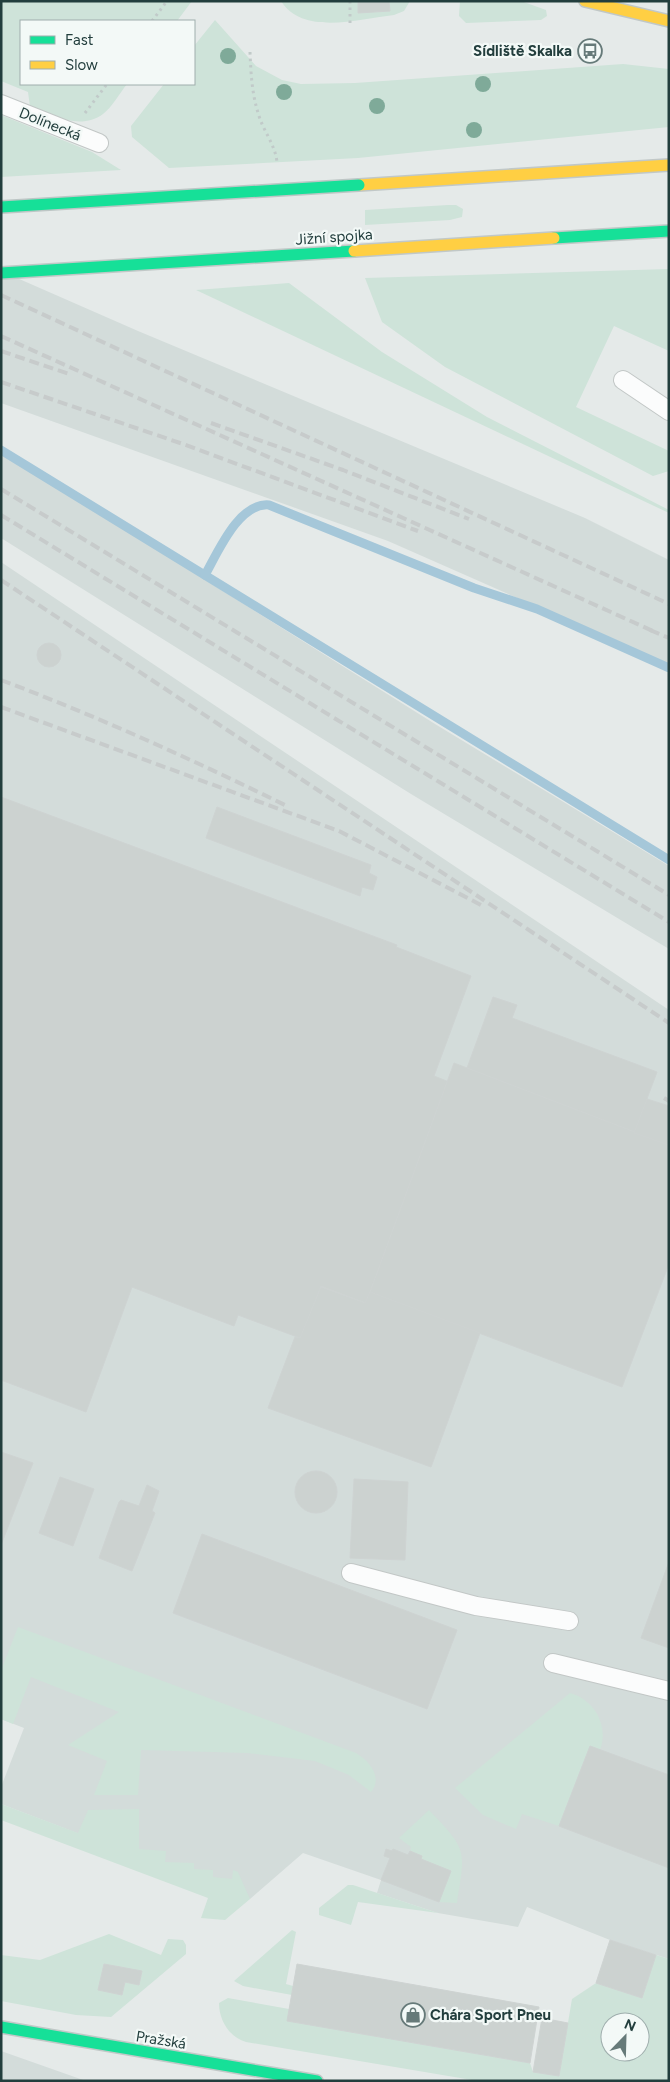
<svg xmlns="http://www.w3.org/2000/svg" width="670" height="2082" font-family="Figtree,sans-serif">
	<rect width="100%" height="100%" fill="#e5eae9"/>
	<g fill="#d3dcda">
		<path d="M1,271L138,331L585,518L669,560V665L388,541L1,403Z"/>
		<path d="M1,452L435,724L669,866V949L411,794L1,538Z"/>
		<path d="M1,562L669,1010V1959L610,1940L527,1907L518,1927L438,1913L377,1893L381,1880L303,1853L250,1899L1,1804V1787L24,1728L1,1719Z"/>
		<path d="M1,2051L86,2081H1Z"/>
	</g>
	<g fill="#cee3d9" fill-rule="evenodd">
		<path d="M1,1H192L177,21H21V84H127C120,93 112,107 103,114C80,131 53,115 30,107L28,92L1,81Z"/>
		<path d="M281,1H358V12L390,11L389,1H410L404,11L394,15C359,19 303,36 281,1Z"/>
		<path d="M460,1H521L546,10L547,16L541,20L466,23L459,16Z"/>
		<path d="M215,20L256,66L282,80L301,84L355,83L623,64L669,69V127L358,158L169,168L132,137L131,126L164,84H194V46Z"/>
		<path d="M1,115L92,152L121,170L1,177Z"/>
		<path d="M448,205H456L463,209L462,217L450,220L365,225V210Z"/>
		<path d="M669,269V351L614,326L576,407L669,451V471L653,476L445,367L382,322L365,278Z"/>
		<path d="M289,283L382,352L487,417L669,510V513L196,290Z"/>
		<path d="M18,1627L356,1753C370,1761 383,1778 371,1792L349,1775L315,1761L247,1753L141,1750L138,1795H94L107,1761L68,1745L119,1712L31,1677L13,1724L1,1719V1671Z"/>
		<path d="M570,1693C595,1700 609,1726 600,1750L590,1746L559,1826L522,1814L516,1829L483,1815L455,1788Z"/>
		<path d="M1,1804L78,1833L88,1810L139,1809V1849L166,1851L165,1862L194,1863V1869L213,1870V1877L232,1879L233,1870L238,1872L250,1899L225,1920L201,1918L208,1898L1,1820Z"/>
		<path d="M429,1810C467,1850 466,1849 457,1903L439,1902L450,1871L421,1859V1856L410,1851L411,1847L399,1838Z"/>
		<path d="M348,1885H353L438,1913L358,1902L351,1925L319,1915V1908Z"/>
		<path d="M292,1930L296,1932L286,1984L293,1986L292,1995L243,1986L234,1981Z"/>
		<path d="M109,1934L161,1955L168,1939L183,1940L186,1945V1954L111,2017L76,2015L1,2001V1955L40,1960ZM104,1964L142,1972L139,1985L125,1982L122,1995L98,1990Z"/>
		<path d="M656,1955L669,1959V2081H478L246,2042C229,2037 219,2020 219,2003L228,1998L289,2009L288,2021L530,2063L533,2072L559,2076L572,1999L596,1983L642,1998ZM610,2022H640V2052H610Z"/>
	</g>
	<g fill="none" stroke-linecap="round" stroke-linejoin="round">
		<g stroke="#a5c7d9" stroke-width="9">
			<path d="M1,450L669,860"/>
			<path d="M205,575C218,552 239,502 269,505L474,588L537,609L669,668"/>
		</g>
	</g>
	<g fill="#ccd2d0" stroke="#ced3d2">
		<path d="M358,1H389L390,11L358,13Z"/>
		<circle cx="49" cy="655" r="12"/>
		<path d="M1,797L397,945L396,947L471,976L434,1076L449,1082L366,1303L321,1286L300,1338L238,1315L234,1326L132,1287L86,1412L1,1380Z"/>
		<path d="M217,807L371,865L369,873L377,877L373,890L362,887L360,896L206,838Z"/>
		<path d="M493,997L517,1005L512,1018L657,1072L634,1133L467,1068Z"/>
		<path d="M454,1063L669,1145V1264L622,1387L370,1292Z"/>
		<path d="M647,1099L669,1106V1145L634,1133Z"/>
		<path d="M321,1287L365,1303L370,1292L480,1333L431,1467L268,1408L295,1337L300,1338Z"/>
		<path d="M1,1452L33,1463L1,1545Z"/>
		<circle cx="316" cy="1492" r="21"/>
		<path d="M60,1477L94,1489L73,1546L39,1533Z"/>
		<path d="M354,1479L408,1482L405,1560L350,1558Z"/>
		<path d="M147,1485L159,1491L152,1511L155,1513L132,1571L99,1558L119,1502L121,1500L139,1506Z"/>
		<path d="M202,1534L457,1630L427,1709L173,1613Z"/>
		<path d="M669,1562V1648L641,1638Z"/>
		<path d="M590,1746L669,1775V1868L559,1826Z"/>
		<path d="M386,1849L392,1851L393,1849L408,1855L410,1851L422,1856L421,1859L451,1871L439,1902L381,1880L390,1858L384,1856Z"/>
		<path d="M610,1940L656,1955L642,1998L596,1983Z"/>
		<path d="M104,1964L142,1971L139,1985L125,1982L122,1995L98,1990Z"/>
		<path d="M297,1964L539,2007L530,2063L287,2021Z"/>
		<path d="M542,2018L568,2023L559,2076L533,2072Z"/>
	</g>
	<g fill="none" stroke-linecap="round" stroke-linejoin="round">
		<g stroke="#c2c7c6" stroke-width="20">
			<g id="lane">
				<path d="M1,104L99,143"/>
				<path d="M623,380L669,411"/>
				<path d="M351,1573L476,1606L569,1621"/>
				<path d="M553,1663L669,1691"/>
			</g>
		</g>
		<g stroke="#c1c8c7" stroke-width="14">
			<g id="fast">
				<path d="M554,238L669,231"/>
				<path d="M1,273L354,251"/>
				<path d="M1,2027L317,2081"/>
			</g>
		</g>
		<g stroke="#c1c8c7" stroke-width="14">
			<g id="slow">
				<path d="M585,1L669,21"/>
				<path d="M359,185L669,165"/>
				<path d="M354,251L554,238"/>
			</g>
		</g>
		<g stroke="#c1cac9" stroke-width="3" stroke-dasharray="2.5 4" stroke-linecap="butt">
			<path d="M350,1V26"/>
			<path d="M152,21L167,1"/>
			<path d="M250,52C251,76 252,96 260,119C265,133 276,147 277,163"/>
			<path d="M85,113L107,84"/>
		</g>
		<use href="#lane" stroke="#fbfcfc" stroke-width="18"/>
		<use href="#fast" stroke="#16e098" stroke-width="11"/>
		<use href="#slow" stroke="#ffcf43" stroke-width="11"/>
		<g stroke="#c7cbcb" stroke-width="4" stroke-dasharray="10 5" stroke-linecap="butt">
			<path d="M1,295L669,604"/>
			<path d="M1,336L655,632"/>
			<path d="M1,351L72,375"/>
			<path d="M1,382L183,444L418,531"/>
			<path d="M211,423L343,470L469,519"/>
			<path d="M1,489L669,895"/>
			<path d="M1,515L669,922"/>
			<path d="M1,580L669,1023"/>
			<path d="M650,630L669,638"/>
			<path d="M1,680C99,717 193,760 287,806"/>
			<path d="M1,707L339,831L481,905"/>
			<path d="M664,1098L669,1101"/>
		</g>
		<g stroke="#bdc6c5" stroke-width="14" stroke-linecap="butt">
			<path id="fast-bridge" d="M1,207L359,185"/>
		</g>
		<use href="#fast-bridge" stroke="#16e098" stroke-width="11"/>
	</g>
	<g fill="#7faa99">
		<circle cx="228" cy="56" r="8"/>
		<circle cx="483" cy="84" r="8"/>
		<circle cx="284" cy="92" r="8"/>
		<circle cx="377" cy="106" r="8"/>
		<circle cx="474" cy="130" r="8"/>
	</g>
	<defs>
		<g id="bus-ring" transform="scale(1.25)"><circle r="9.5" fill="#f3f9f7" stroke="#667a79" stroke-width="1.5"/><path d="M-5-6H5V4H4V6H2V4H-2V6H-4V4H-5ZM-3.5-4V0h7V-4ZM-3.5 1.2v1.5H-2V1.2ZM2 1.2v1.5H3.5V1.2Z" fill="#667a79"/></g>
		<g id="shop-ring" transform="scale(1.25)"><circle r="9.5" fill="#f3f9f7" stroke="#667a79" stroke-width="1.5"/><path d="M-5-2.5h2.3a2.7 3.5 0 0 1 5.4 0H5L5.5 6h-11ZM-1.5-2.5h3a1.5 2.3 0 0 0-3 0Z" fill="#667a79"/></g>
	</defs>
	<g fill-rule="evenodd">
		<use href="#bus-ring" x="590" y="51"/>
		<use href="#shop-ring" x="413" y="2015"/>
	</g>
	<g text-anchor="middle" stroke-width="4.5" stroke-linejoin="round" paint-order="stroke">
		<g font-size="15" font-weight="bold" fill="#223e3d" stroke="#f3f9f7" text-anchor="end">
			<text x="572" y="56">Sídliště Skalka</text>
			<text x="430" y="2020" text-anchor="start">Chára Sport Pneu</text>
		</g>
		<g font-size="15" fill="#223e3d" stroke="#f3f9f7">
			<text transform="translate(50 124) rotate(22)" y="5">Dolínecká</text>
			<text transform="translate(334 237) rotate(-4)" y="5">Jižní spojka</text>
			<text transform="translate(161 2040) rotate(9)" y="5">Pražská</text>
		</g>
	</g>
	<rect width="670" height="2082" fill="none" stroke="#223e3d" stroke-width="5"/>
	<rect x="20" y="20" width="175" height="65" fill="#f3f9f7" stroke="#9faead"/>
	<rect x="30" y="36" width="25" height="8" fill="#16e098" stroke="#9faead"/>
	<text x="65" y="45" font-size="15" fill="#223e3d">Fast</text>
	<rect x="30" y="61" width="25" height="8" fill="#ffcf43" stroke="#9faead"/>
	<text x="65" y="70" font-size="15" fill="#223e3d">Slow</text>
	<g transform="translate(625 2037) rotate(23)"><circle r="24" fill="#f3f9f7" stroke="#9faead"/>
	<path d="M0-4L9 19L0 12L-9 19Z" fill="#667a79"/>
	<text y="-8" font-size="14" font-weight="bold" text-anchor="middle" fill="#223e3d">N</text>
	</g>
</svg>
